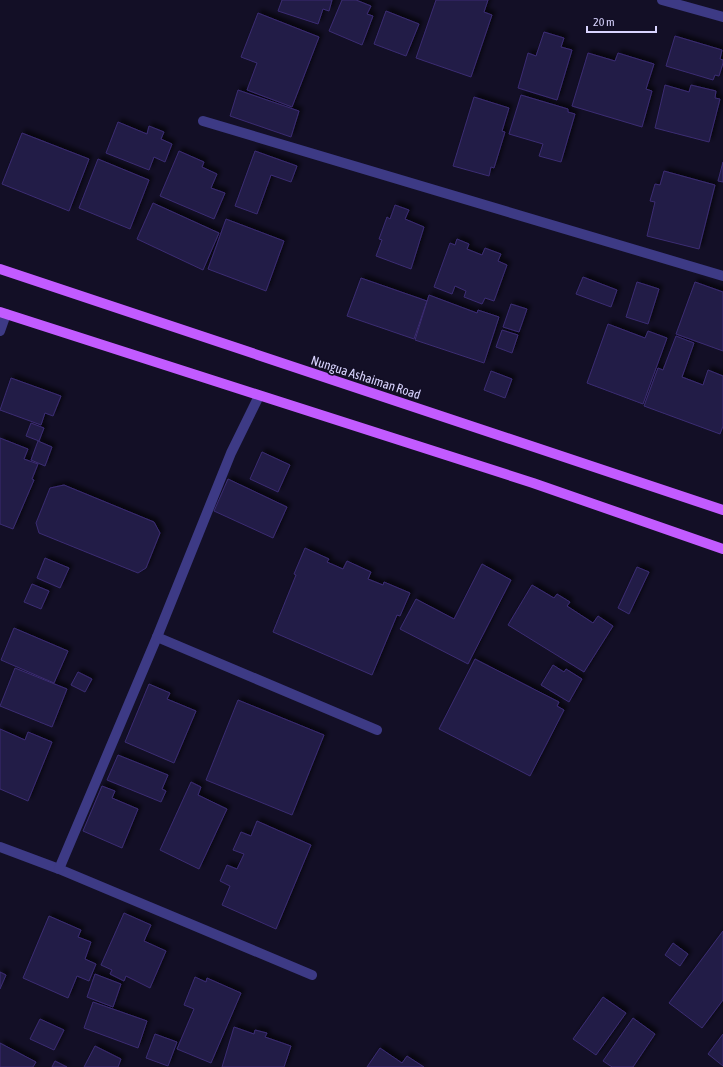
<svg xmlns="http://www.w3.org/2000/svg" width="723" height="1067" font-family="'Asap Condensed',sans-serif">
	<defs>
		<filter id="shadow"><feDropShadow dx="3.5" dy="-3.5" stdDeviation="2" flood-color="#0009"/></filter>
	</defs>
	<rect width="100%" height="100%" fill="#130f26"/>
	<g fill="#241b47" stroke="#3b2d73" filter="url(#shadow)">
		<path d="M282,0H332L329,11L323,9L318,24L278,11Z"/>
		<path d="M342,0H356L371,6L367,14L373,16L362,45L329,31Z"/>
		<path d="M436,0H488L484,12L492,15L471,77L416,58Z"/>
		<path d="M386,11L419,24L406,56L374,44Z"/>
		<path d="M258,13L319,37L292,107L247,90L257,63L241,57Z"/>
		<path d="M544,32L564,38L561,47L572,50L557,100L518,88L528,53L536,56Z"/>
		<path d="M675,36L722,50L720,59L723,60V63L719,76L715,75L713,80L666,66Z"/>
		<path d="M588,53L615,61L618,53L654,64L646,89L652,91L642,127L572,106Z"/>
		<path d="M665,85L689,92L691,85L716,91L715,98L720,99L709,142L655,128Z"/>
		<path d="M238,90L299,111L291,137L230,116Z"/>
		<path d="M521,95L568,109V112L575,114L561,162L539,156L543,144L509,134Z"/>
		<path d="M474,97L509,108L502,131L505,132L494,168L491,167L489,176L453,166Z"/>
		<path d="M118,122L147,134L149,126L164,132L161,139L172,144L165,162L154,157L149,170L106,153Z"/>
		<path d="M22,133L89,159L69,211L2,184Z"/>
		<path d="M179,151L204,162L202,167L217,174L211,188L225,193L214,219L160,196Z"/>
		<path d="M255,151L297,166L291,182L271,175L257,214L235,206Z"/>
		<path d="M98,159L149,180L130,229L79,208Z"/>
		<path d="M723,162V182L718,181Z"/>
		<path d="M664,171L715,185L699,249L647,236L655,202L650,201L655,184L660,185Z"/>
		<path d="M153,203L219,233L203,270L137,239Z"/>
		<path d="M395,205L409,210L405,219L424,227L411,269L376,256L382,240L379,239L387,217L390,219Z"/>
		<path d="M226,219L284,241L266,291L208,269Z"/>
		<path d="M457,239L469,244L467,249L482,255L485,248L501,254L498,261L507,265L494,301L485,298L482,304L464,297L466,291L455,286L452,294L434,287L450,243L455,245Z"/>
		<path d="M583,277L617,290L611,307L576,294Z"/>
		<path d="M361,278L427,301L414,339L347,316Z"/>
		<path d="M637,282L659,289L648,324L626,317Z"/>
		<path d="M695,282L723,292V351L676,334Z"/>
		<path d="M429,295L477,313L478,310L499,317L484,363L415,340Z"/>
		<path d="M511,304L527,309L519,332L503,327Z"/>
		<path d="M608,324L645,338L648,331L667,338L643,404L587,383Z"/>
		<path d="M502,330L518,335L512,353L496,347Z"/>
		<path d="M676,336L694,343L682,377L703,385L708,370L723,376V426L720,434L644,406L658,368L663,370Z"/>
		<path d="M491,371L512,379L505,398L484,390Z"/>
		<path d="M11,378L61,396L53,416L45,413L41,425L0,410Z"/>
		<path d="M31,423L44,428L39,441L26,436Z"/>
		<path d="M0,438L28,449L24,459L38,464L32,479L34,480L13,529L0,524Z"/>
		<path d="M38,441L52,447L45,466L31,460Z"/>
		<path d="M262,452L290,465L278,492L250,479Z"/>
		<path d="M228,479L287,507L273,538L214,511Z"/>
		<path d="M64,485L154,522L160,533L146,568L138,573L39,533L36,523L50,488Z"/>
		<path d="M305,548L329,559L327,562L343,569L347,561L371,572L368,579L383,585L384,582L410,593L400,616L397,615L372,675L273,632L296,575L294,574Z"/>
		<path d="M45,558L69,568L60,588L37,578Z"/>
		<path d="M482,564L511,580L468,664L400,629L416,599L454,619Z"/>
		<path d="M637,567L649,572L629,614L618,608Z"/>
		<path d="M32,584L49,591L41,609L24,602Z"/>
		<path d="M532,585L554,598L557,594L570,602L567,606L593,623L598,616L613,626L584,672L508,625Z"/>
		<path d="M14,628L68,651L54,683L1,660Z"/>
		<path d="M475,659L559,702L557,706L564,710L530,776L439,729Z"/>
		<path d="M553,665L564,672L566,669L582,679L569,702L541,685Z"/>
		<path d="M15,668L67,689L52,727L0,706Z"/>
		<path d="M78,672L92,679L85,692L71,685Z"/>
		<path d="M149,684L170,693L167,699L196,711L174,763L125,742Z"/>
		<path d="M238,700L324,735L292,815L206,780Z"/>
		<path d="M0,729L25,740L28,732L52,742L28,801L0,789Z"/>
		<path d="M118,755L168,775L162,789L166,791L161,802L107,780Z"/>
		<path d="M191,782L201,787L198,795L227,809L199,869L160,850Z"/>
		<path d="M102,786L115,791L112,798L138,809L122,848L83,831Z"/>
		<path d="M257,821L311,845L276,929L222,905L230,886L220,881L227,865L237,869L244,854L233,850L241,832L251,836Z"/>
		<path d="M124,913L151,925L144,941L166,951L150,988L126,976L124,981L110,974L112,970L101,965Z"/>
		<path d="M49,916L81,930L78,937L91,942L85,959L96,964L89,981L77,976L68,998L23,978Z"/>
		<path d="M723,931V1000L702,1028L669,1003Z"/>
		<path d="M673,943L688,954L680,966L665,955Z"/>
		<path d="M0,972L6,975L0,989Z"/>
		<path d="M95,974L121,984L113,1007L87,997Z"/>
		<path d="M195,977L206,982L207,978L241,993L211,1063L177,1049L194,1009L184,1005Z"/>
		<path d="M603,997L626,1013L596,1055L573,1039Z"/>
		<path d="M93,1002L147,1021L138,1048L84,1028Z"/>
		<path d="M633,1018L655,1034L633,1067H612L603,1061Z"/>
		<path d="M40,1019L64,1030L54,1050L30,1039Z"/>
		<path d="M234,1027L254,1034L255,1030L267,1033L265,1037L291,1046L284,1067H222Z"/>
		<path d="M155,1034L177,1042L168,1066L146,1058Z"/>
		<path d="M723,1034V1066L708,1054Z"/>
		<path d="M0,1043L36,1062L33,1067H0Z"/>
		<path d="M95,1046L121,1059L118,1067H84Z"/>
		<path d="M380,1048L402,1063L407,1056L424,1067H367Z"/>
		<path d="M55,1061L67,1067H52Z"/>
	</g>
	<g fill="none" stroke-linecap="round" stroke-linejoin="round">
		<path stroke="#3d3a85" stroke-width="10" d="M157,637L377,730"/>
		<g stroke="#3d3a85" stroke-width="10">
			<path d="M662,0L723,17"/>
			<path d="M203,121L723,276"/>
			<path d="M0,331L6,314"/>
			<path d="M0,847L59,869L312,975"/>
			<path d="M59,869L157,637L231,453L259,396"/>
		</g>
		<g stroke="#c25bff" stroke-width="10">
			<path d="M0,269L723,510"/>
			<path d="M0,312L533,483L723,549"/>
		</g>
	</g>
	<g text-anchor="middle" stroke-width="3.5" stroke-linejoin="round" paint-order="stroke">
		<g font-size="13" fill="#d9d4ff" stroke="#130f26">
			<text transform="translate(366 377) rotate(18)" y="5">Nungua Ashaiman Road</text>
		</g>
	</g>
	<path d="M587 26v6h69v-6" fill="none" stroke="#d9d4ff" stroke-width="2"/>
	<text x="593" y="26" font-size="12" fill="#d9d4ff" stroke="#130f26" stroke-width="3" paint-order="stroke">20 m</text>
</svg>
